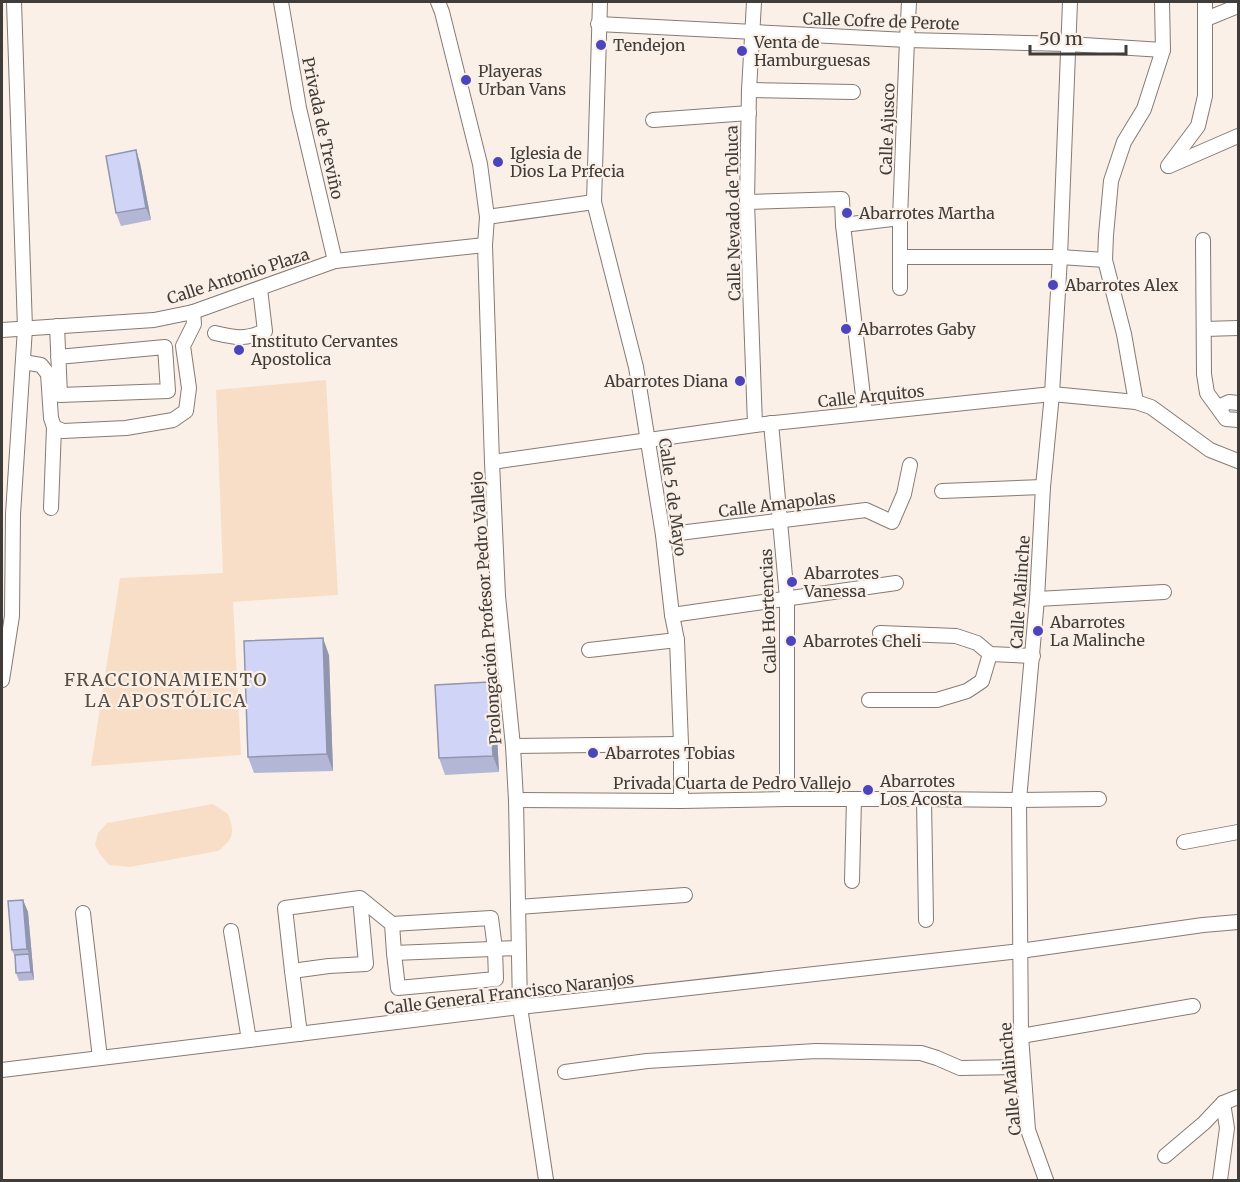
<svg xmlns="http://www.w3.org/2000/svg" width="1240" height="1182" font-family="Merriweather,serif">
	<rect width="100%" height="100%" fill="#faf0e7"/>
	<g fill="#f9dec7">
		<path d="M326,380L338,595L233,602L241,755L91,766L120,578L223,573L216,390Z"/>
		<path d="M213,804L228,814C235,833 234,838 218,851L130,867L109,865L100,854L95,845L98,833L107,823Z"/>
	</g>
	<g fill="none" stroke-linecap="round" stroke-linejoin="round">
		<g stroke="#847b74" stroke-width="16">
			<g id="minor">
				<path d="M281,2L299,108L335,261"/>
				<path d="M438,2L442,12L480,164L487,217L485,245L492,462L498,596L513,746L516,800L520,1007L546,1180"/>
				<path d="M600,2L594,202L636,367L663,535L672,615L677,640L681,744V801"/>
				<path d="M754,2L749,90L747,202L755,425"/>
				<path d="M1206,19L1238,6"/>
				<path d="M598,24L907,40L1068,44L1163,50"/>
				<path d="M749,90L853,92"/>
				<path d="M653,120L749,113"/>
				<path d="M1168,166L1198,126L1205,96V2"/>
				<path d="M1169,166L1238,136"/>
				<path d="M747,202L842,199L843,225L865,413"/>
				<path d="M487,217L594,202"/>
				<path d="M843,225L900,218"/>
				<path d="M1203,240L1204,374L1207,393L1226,419L1238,420"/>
				<path d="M900,257H1060L1105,260"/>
				<path d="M900,288V218L907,40L909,2"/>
				<path d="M57,326L60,395L168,391L165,347L58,357"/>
				<path d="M1204,329L1238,328"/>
				<path d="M2,330L154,320L193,312L335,261L485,245"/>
				<path d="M215,333C236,338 245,340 265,331L260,289"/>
				<path d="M23,362L41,365L48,374L51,418L54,427L63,431L126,428L173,420L186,411L189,388L183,346L194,324L193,312"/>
				<path d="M1136,402L1124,334L1105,260L1106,235L1111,181L1124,142L1144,109L1163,50L1162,2"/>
				<path d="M1218,407L1229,402L1238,403"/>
				<path d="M771,423L787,598V799"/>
				<path d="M492,462L755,425L1052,394L1136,402L1151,407L1210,450L1238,461"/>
				<path d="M942,491L1043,487"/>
				<path d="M51,508L54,427"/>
				<path d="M663,535L866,510L892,522L904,494L910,465"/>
				<path d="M1037,599L1164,592"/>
				<path d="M672,615L896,583"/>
				<path d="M880,633L956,636L977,643L990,654L1033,656"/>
				<path d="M589,650L677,640"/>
				<path d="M2,680L12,616L13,514L25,328L14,2"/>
				<path d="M869,700H937L967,691L982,681L990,654"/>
				<path d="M513,746L681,744"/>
				<path d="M924,799L926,920"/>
				<path d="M516,800L681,801L787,799H924L1019,800L1099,799"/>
				<path d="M1184,842L1238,832"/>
				<path d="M852,881L854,799"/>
				<path d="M360,898L366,964L329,966L292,971L285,908L360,898L392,924L394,953L518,948"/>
				<path d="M518,907L685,895"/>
				<path d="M83,913L100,1058"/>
				<path d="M392,924L491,918L495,949L496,979L398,988L394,953"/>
				<path d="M231,931L249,1040"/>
				<path d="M292,971L300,1034"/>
				<path d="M1021,1036L1193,1006"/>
				<path d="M2,1070L520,1007L1020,951L1203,925L1238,922"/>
				<path d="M565,1072L647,1061L816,1051L921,1053L937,1058L960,1068L1022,1067"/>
				<path d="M1165,1156L1204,1123L1223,1103L1238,1097"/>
				<path d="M1046,1180L1028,1130L1021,1036L1019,800L1037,599L1043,487L1052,394L1060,257L1070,2"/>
				<path d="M1220,1180L1227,1128L1223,1103"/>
			</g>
		</g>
		<use href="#minor" stroke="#fff" stroke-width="14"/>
	</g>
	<g fill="#b3b7d5">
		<path d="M136,150L140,163L151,220L121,226L116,213Z"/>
		<path d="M329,655L333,771L254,773L248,757Z"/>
		<path d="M489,682L495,698L499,772L445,775L439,758Z"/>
		<path d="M23,900L28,912L34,980L19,981L16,973V960L12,950Z"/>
	</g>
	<g fill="#9295ae">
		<path d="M136,150L140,163L151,220L146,208Z"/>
		<path d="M323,638L329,655L333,771L327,754Z"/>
		<path d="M489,682L495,698L499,772L493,756Z"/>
		<path d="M23,900L28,912L34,980L31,972L30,955L27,949Z"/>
	</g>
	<g fill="#d0d5f8" stroke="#9295ae" stroke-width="1.5">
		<path d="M136,150L146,208L116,213L106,156Z"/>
		<path d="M323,638L327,754L248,757L244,641Z"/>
		<path d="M489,682L493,756L439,758L435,685Z"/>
		<path d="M23,900L27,949L12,950L8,901Z"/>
		<path d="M29,954L31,972L16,973L15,955Z"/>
	</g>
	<g fill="#4b45bc" stroke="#faf0e7" stroke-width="2">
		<circle cx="601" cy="45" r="6"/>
		<circle cx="742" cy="51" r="6"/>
		<circle cx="466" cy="80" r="6"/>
		<circle cx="498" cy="162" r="6"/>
		<circle cx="847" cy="213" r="6"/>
		<circle cx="1053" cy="285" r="6"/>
		<circle cx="846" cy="329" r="6"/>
		<circle cx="239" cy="350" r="6"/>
		<circle cx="740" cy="381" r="6"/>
		<circle cx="792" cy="582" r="6"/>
		<circle cx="1038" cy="631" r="6"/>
		<circle cx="791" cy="641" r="6"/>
		<circle cx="593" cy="753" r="6"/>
		<circle cx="868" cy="790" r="6"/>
	</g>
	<g text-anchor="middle" stroke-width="4.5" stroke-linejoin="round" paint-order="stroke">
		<g font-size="16" fill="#403c39" stroke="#faf0e7">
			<text transform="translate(881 21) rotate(2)" y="6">Calle Cofre de Perote</text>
			<text transform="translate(323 128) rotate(78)" y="6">Privada de Treviño</text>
			<text transform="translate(887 129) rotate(-88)" y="6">Calle Ajusco</text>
			<text transform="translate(733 213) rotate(-91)" y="6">Calle Nevado de Toluca</text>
			<text transform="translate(238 276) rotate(-18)" y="6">Calle Antonio Plaza</text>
			<text transform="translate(871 396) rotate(-6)" y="6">Calle Arquitos</text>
			<text transform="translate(673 497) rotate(82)" y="6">Calle 5 de Mayo</text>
			<text transform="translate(777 504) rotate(-7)" y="6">Calle Amapolas</text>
			<text transform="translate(1020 592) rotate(-86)" y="6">Calle Malinche</text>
			<text transform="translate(486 608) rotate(-94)" y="6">Prolongación Profesor Pedro Vallejo</text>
			<text transform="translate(768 611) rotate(-92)" y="6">Calle Hortencias</text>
			<text x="732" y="789">Privada Cuarta de Pedro Vallejo</text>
			<text transform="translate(509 993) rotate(-7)" y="6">Calle General Francisco Naranjos</text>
			<text transform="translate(1010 1079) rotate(-95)" y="6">Calle Malinche</text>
		</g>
		<g font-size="16" fill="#403c39" stroke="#faf0e7" text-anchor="start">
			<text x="754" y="48">Venta de<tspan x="754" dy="18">Hamburguesas</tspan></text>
			<text x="613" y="51">Tendejon</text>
			<text x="478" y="77">Playeras<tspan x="478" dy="18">Urban Vans</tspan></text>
			<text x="510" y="159">Iglesia de<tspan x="510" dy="18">Dios La Prfecia</tspan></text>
			<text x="859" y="219">Abarrotes Martha</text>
			<text x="1065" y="291">Abarrotes Alex</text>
			<text x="858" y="335">Abarrotes Gaby</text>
			<text x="251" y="347">Instituto Cervantes<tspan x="251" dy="18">Apostolica</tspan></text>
			<text x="728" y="387" text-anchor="end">Abarrotes Diana</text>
			<text x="804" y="579">Abarrotes<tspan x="804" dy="18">Vanessa</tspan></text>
			<text x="1050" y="628">Abarrotes<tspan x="1050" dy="18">La Malinche</tspan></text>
			<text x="803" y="647">Abarrotes Cheli</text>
			<text x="605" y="759">Abarrotes Tobias</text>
			<text x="880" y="787">Abarrotes<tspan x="880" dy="18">Los Acosta</tspan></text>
		</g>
		<g font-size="18" letter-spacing="1.5" fill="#554d46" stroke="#faf0e7">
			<text x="166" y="686">FRACCIONAMIENTO<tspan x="166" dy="21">LA APOSTÓLICA</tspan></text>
		</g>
	</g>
	<rect width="1240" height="1182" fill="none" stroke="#403c39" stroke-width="6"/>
	<path d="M1030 45v9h96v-9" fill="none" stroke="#403c39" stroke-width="3"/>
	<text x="1039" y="45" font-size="18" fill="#403c39" stroke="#faf0e7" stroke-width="4.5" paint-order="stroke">50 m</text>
</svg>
